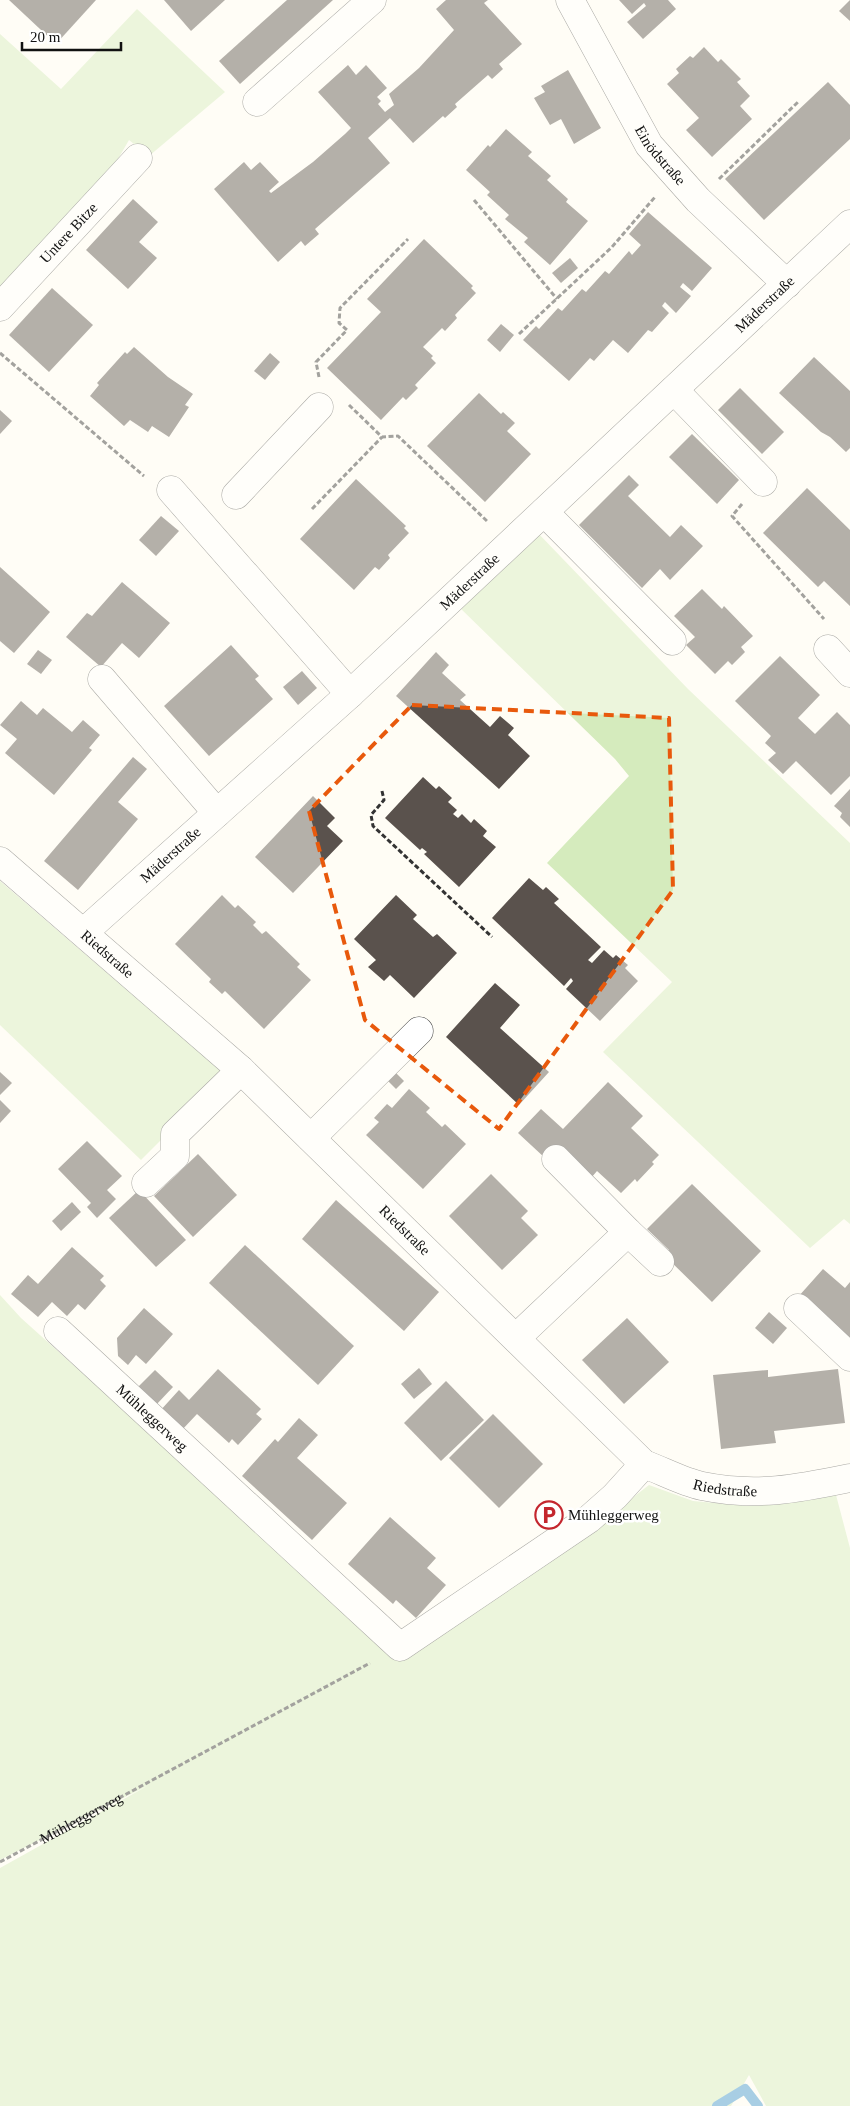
<svg xmlns="http://www.w3.org/2000/svg" width="850" height="2106" font-family="Georgia,serif">
	<rect width="100%" height="100%" fill="#fffdf5"/>
	<g fill="#d5ebbd">
		<path d="M137,9L225,92L149,156L129,140L107,178L0,289V34L61,89Z"/>
		<path d="M536,531L688,689L850,843V1224L844,1219L810,1248L603,1052L672,982L547,863L629,776L615,759L457,605Z"/>
		<path d="M0,881L226,1075L141,1160L0,1025Z"/>
		<path d="M0,1295L21,1318L399,1657L587,1533L649,1485L693,1501L747,1506L836,1495L850,1548V2106H766L749,2075L731,2106H0V1868L149,1785L0,1860Z"/>
	</g>
	<g fill="none" stroke-linecap="round" stroke-linejoin="round">
		<path stroke="#3f96cf" stroke-width="10" d="M717,2106L745,2089L758,2106"/>
	</g>
	<g fill="#5a524d">
		<path d="M9,0H96L56,44Z"/>
		<path d="M164,0H225L191,31Z"/>
		<path d="M287,0H333L240,84L219,61Z"/>
		<path d="M446,0H488L484,3L522,44L499,64L503,69L492,79L488,75L455,104L457,107L445,118L443,116L413,143L390,118L368,138L390,163L315,229L319,234L305,246L301,241L278,262L214,189L244,162L251,170L260,162L279,182L269,191L271,193L313,162L345,134L351,128L318,92L348,65L356,75L366,65L387,88L377,97L381,101L378,104L385,112L394,105L389,94L419,68L454,30L436,9Z"/>
		<path d="M619,0H668L676,9L643,39L627,22L646,6L644,3L632,14Z"/>
		<path d="M850,0V21L839,11Z"/>
		<path d="M704,47L718,62L721,59L741,79L737,82L750,96L740,106L752,119L712,157L686,130L699,118L667,84L679,73L676,69L690,56L693,58Z"/>
		<path d="M568,70L601,128L574,144L561,119L550,125L534,98L545,92L541,86Z"/>
		<path d="M828,82L850,105V139L764,220L725,179Z"/>
		<path d="M506,129L532,152L528,156L551,176L547,180L568,199L566,202L588,221L550,265L524,242L528,238L505,219L509,215L487,195L490,192L466,170L488,145L490,147Z"/>
		<path d="M133,199L158,222L139,242L157,258L128,289L86,250Z"/>
		<path d="M648,212L712,268L692,291L683,283L680,287L691,296L676,313L665,302L662,306L669,313L652,332L648,330L628,353L613,340L594,361L590,358L569,381L523,340L536,326L539,329L558,308L562,311L582,289L586,292L605,271L609,274L629,251L632,255L641,245L629,234Z"/>
		<path d="M424,239L473,286L471,288L476,293L455,315L457,318L445,331L442,328L423,347L433,356L431,358L436,363L415,385L418,388L406,400L403,397L381,420L327,368L381,312L367,299Z"/>
		<path d="M570,258L578,268L561,283L552,273Z"/>
		<path d="M52,288L93,325L49,372L9,335Z"/>
		<path d="M501,324L514,335L500,352L487,340Z"/>
		<path d="M134,347L168,377L193,394L185,405L189,407L169,437L152,426L148,432L130,420L124,426L90,396L99,385L97,383L125,352L127,354Z"/>
		<path d="M270,353L280,362L265,380L254,371Z"/>
		<path d="M814,357L850,391V448L846,452L830,437L821,432L779,393Z"/>
		<path d="M740,388L784,432L762,454L718,410Z"/>
		<path d="M479,393L501,414L503,412L515,423L507,431L531,454L485,502L427,446Z"/>
		<path d="M0,410L12,421L0,434Z"/>
		<path d="M692,434L739,480L717,504L669,457Z"/>
		<path d="M629,475L639,485L628,496L670,537L681,525L703,546L670,580L660,569L642,588L579,525Z"/>
		<path d="M356,479L406,526L404,528L409,533L388,555L390,558L379,570L375,567L354,590L300,539Z"/>
		<path d="M807,488L850,530V606L824,581L818,587L763,533Z"/>
		<path d="M161,516L179,531L156,556L139,540Z"/>
		<path d="M0,567L50,612L14,653L0,641Z"/>
		<path d="M122,582L170,623L139,658L122,643L101,667L66,637L87,613L92,616Z"/>
		<path d="M702,589L722,609L724,606L753,636L741,647L745,652L732,665L728,661L715,674L686,645L695,637L674,616Z"/>
		<path d="M231,645L259,676L255,679L273,699L209,756L164,706Z"/>
		<path d="M38,650L52,660L41,674L27,664Z"/>
		<path d="M436,652L449,665L442,673L466,695L460,700L490,727L500,716L514,728L508,735L530,756L499,789L396,696Z"/>
		<path d="M780,656L820,695L798,718L815,734L837,712L850,725V776L831,795L796,761L783,774L768,760L776,753L765,743L771,736L735,701Z"/>
		<path d="M302,671L317,688L298,705L283,687Z"/>
		<path d="M21,701L37,715L43,708L72,732L83,720L100,735L89,748L92,750L54,795L5,753L17,739L0,725Z"/>
		<path d="M133,757L147,769L118,802L138,819L78,890L44,861Z"/>
		<path d="M423,777L436,789L439,786L452,798L448,802L457,810L453,814L458,818L462,814L471,823L474,819L487,831L483,836L496,847L459,887L424,854L427,852L422,848L420,850L385,818Z"/>
		<path d="M850,789V827L840,817L842,813L834,806Z"/>
		<path d="M313,796L335,818L327,826L343,841L293,893L255,857Z"/>
		<path d="M529,878L543,890L546,887L559,899L554,903L601,947L588,960L592,963L604,950L613,958L616,955L628,965L625,968L638,981L600,1021L566,989L573,981L571,978L564,986L492,918Z"/>
		<path d="M222,895L235,908L238,905L256,922L253,925L262,934L266,931L300,964L297,967L311,980L264,1029L225,991L222,994L209,982L211,979L175,944Z"/>
		<path d="M396,895L417,915L413,919L433,937L437,934L457,953L414,998L390,975L384,981L368,967L376,960L354,939Z"/>
		<path d="M495,983L520,1005L500,1028L549,1072L519,1105L446,1037Z"/>
		<path d="M393,1070L404,1081L396,1089L385,1078Z"/>
		<path d="M0,1072L12,1083L0,1095Z"/>
		<path d="M608,1082L643,1116L631,1128L659,1155L652,1162L654,1164L637,1182L635,1179L621,1193L597,1171L591,1178L557,1145L545,1158L518,1133L541,1109L563,1129Z"/>
		<path d="M409,1089L430,1108L426,1112L442,1127L445,1124L466,1144L423,1189L366,1135L379,1122L374,1118L387,1104L392,1108Z"/>
		<path d="M0,1100L11,1111L0,1123Z"/>
		<path d="M87,1141L122,1176L107,1190L116,1199L97,1218L87,1207L91,1203L58,1169Z"/>
		<path d="M198,1154L237,1195L193,1237L154,1196Z"/>
		<path d="M491,1174L528,1211L521,1218L538,1235L502,1270L449,1216Z"/>
		<path d="M692,1184L761,1251L712,1302L664,1255L669,1250L647,1229Z"/>
		<path d="M139,1190L186,1240L156,1267L109,1218Z"/>
		<path d="M336,1200L439,1292L404,1331L302,1239Z"/>
		<path d="M72,1202L81,1212L61,1231L52,1221Z"/>
		<path d="M245,1245L354,1346L318,1385L209,1283Z"/>
		<path d="M72,1247L104,1276L100,1280L106,1286L85,1310L78,1304L67,1316L52,1302L38,1317L11,1294L28,1275L38,1284Z"/>
		<path d="M823,1269L845,1288L850,1282V1342L798,1297Z"/>
		<path d="M144,1308L173,1334L146,1364L136,1355L128,1365L118,1356L117,1338Z"/>
		<path d="M769,1312L787,1328L773,1344L755,1328Z"/>
		<path d="M627,1318L669,1362L624,1404L582,1360Z"/>
		<path d="M419,1368L432,1384L414,1399L401,1384Z"/>
		<path d="M218,1369L261,1409L256,1414L262,1419L238,1445L232,1439L229,1443L197,1414L181,1431L159,1412L179,1390L189,1400Z"/>
		<path d="M838,1369L845,1423L774,1431L776,1443L721,1449L713,1375L768,1370V1377Z"/>
		<path d="M155,1370L173,1387L156,1405L138,1387Z"/>
		<path d="M446,1381L484,1420L441,1461L404,1423Z"/>
		<path d="M493,1414L543,1464L499,1508L449,1458Z"/>
		<path d="M299,1418L318,1435L297,1458L347,1503L312,1540L242,1476L275,1439L278,1442Z"/>
		<path d="M390,1517L436,1558L427,1568L446,1585L416,1618L396,1600L393,1604L348,1564Z"/>
	</g>
	<g fill="none" stroke-linecap="round" stroke-linejoin="round">
		<g stroke="#444" stroke-width="29">
			<g id="minor">
				<path id="s2" d="M570,0L649,145L698,200L787,284"/>
				<path d="M257,102L372,0"/>
				<path id="s3" d="M0,307L138,158"/>
				<path d="M674,390L763,482"/>
				<path d="M171,490L350,694"/>
				<path d="M236,495L319,407"/>
				<path d="M544,512L672,641"/>
				<path d="M828,649L850,673"/>
				<path d="M102,679L217,813"/>
				<path id="s4" d="M0,861L241,1070L644,1464C663,1471 683,1482 702,1486C756,1497 797,1489 850,1478"/>
				<path id="s5" d="M84,932L350,694L850,224"/>
				<path d="M311,1138L419,1031"/>
				<path d="M556,1159L628,1232"/>
				<path d="M146,1183L175,1156V1134L241,1070"/>
				<path d="M798,1308L850,1357"/>
				<path id="s6" d="M58,1331L400,1647L589,1519L615,1496L644,1464"/>
				<path d="M516,1338L628,1232L660,1262"/>
			</g>
		</g>
		<g stroke="#333" stroke-width="3" stroke-dasharray="5 2.5" stroke-linecap="butt">
			<path d="M719,179L799,101"/>
			<path d="M474,200L557,299"/>
			<path d="M519,334L612,247L655,197"/>
			<path d="M0,353L144,476"/>
			<path d="M319,377L316,362L347,330L339,323L340,308L408,239"/>
			<path d="M349,405L382,437L398,436L488,522"/>
			<path d="M742,504L732,516L824,619"/>
			<path d="M312,509L382,437"/>
			<path d="M382,791L384,800L371,815L373,826L492,937"/>
			<path id="s1" d="M0,1862L370,1663"/>
		</g>
		<use href="#minor" stroke="#fff" stroke-width="28"/>
	</g>
	<path d="M0 0H850V2106H0ZM412,705L669,718L673,890L499,1129L365,1020L309,811Z" fill="#fffdf5" fill-opacity=".55" fill-rule="evenodd"/>
	<path fill="none" stroke="#e8590c" stroke-width="4" stroke-dasharray="10 6" stroke-linejoin="round" d="M412,705L669,718L673,890L499,1129L365,1020L309,811Z"/>
	<defs>
		<g id="parking-ring" transform="scale(1.4375)"><circle r="9.5" fill="#fff" stroke="#c4262e" stroke-width="1.5"/><path d="M-3.5-5.5H1a3.5 3.5 0 0 1 0 7H-1V5.5H-3.5ZM-1-3.4V-.6H.8a1.4 1.4 0 0 0 0-2.8Z" fill="#c4262e"/></g>
	</defs>
	<g fill-rule="evenodd">
		<use href="#parking-ring" x="549" y="1515"/>
	</g>
	<g text-anchor="middle" stroke-width="5" stroke-linejoin="round" paint-order="stroke">
		<g font-size="15" fill="#111" stroke="#fff">
			<text dy="5" stroke="none"><textPath href="#s2" startOffset="180">Einödstraße</textPath></text>
			<text dy="5" stroke="none"><textPath href="#s3" startOffset="101">Untere Bitze</textPath></text>
			<text dy="5" stroke="none"><textPath href="#s5" startOffset="926">Mäderstraße</textPath></text>
			<text dy="5" stroke="none"><textPath href="#s5" startOffset="521">Mäderstraße</textPath></text>
			<text dy="5" stroke="none"><textPath href="#s5" startOffset="116">Mäderstraße</textPath></text>
			<text dy="5" stroke="none"><textPath href="#s4" startOffset="142">Riedstraße</textPath></text>
			<text dy="5" stroke="none"><textPath href="#s4" startOffset="548">Riedstraße</textPath></text>
			<text dy="5" stroke="none"><textPath href="#s6" startOffset="128">Mühleggerweg</textPath></text>
			<text dy="5" stroke="none"><textPath href="#s4" startOffset="968">Riedstraße</textPath></text>
			<text dy="5" stroke="none"><textPath href="#s1" startOffset="92">Mühleggerweg</textPath></text>
		</g>
		<g font-size="15" fill="#111" stroke="#fff" text-anchor="start">
			<text x="568" y="1520">Mühleggerweg</text>
		</g>
	</g>
	<path d="M22 42v8h99v-8" fill="none" stroke="#111111" stroke-width="2.5"/>
	<text x="30" y="42" font-size="15" fill="#111111" stroke="#ffffff" stroke-width="4" paint-order="stroke">20 m</text>
</svg>
